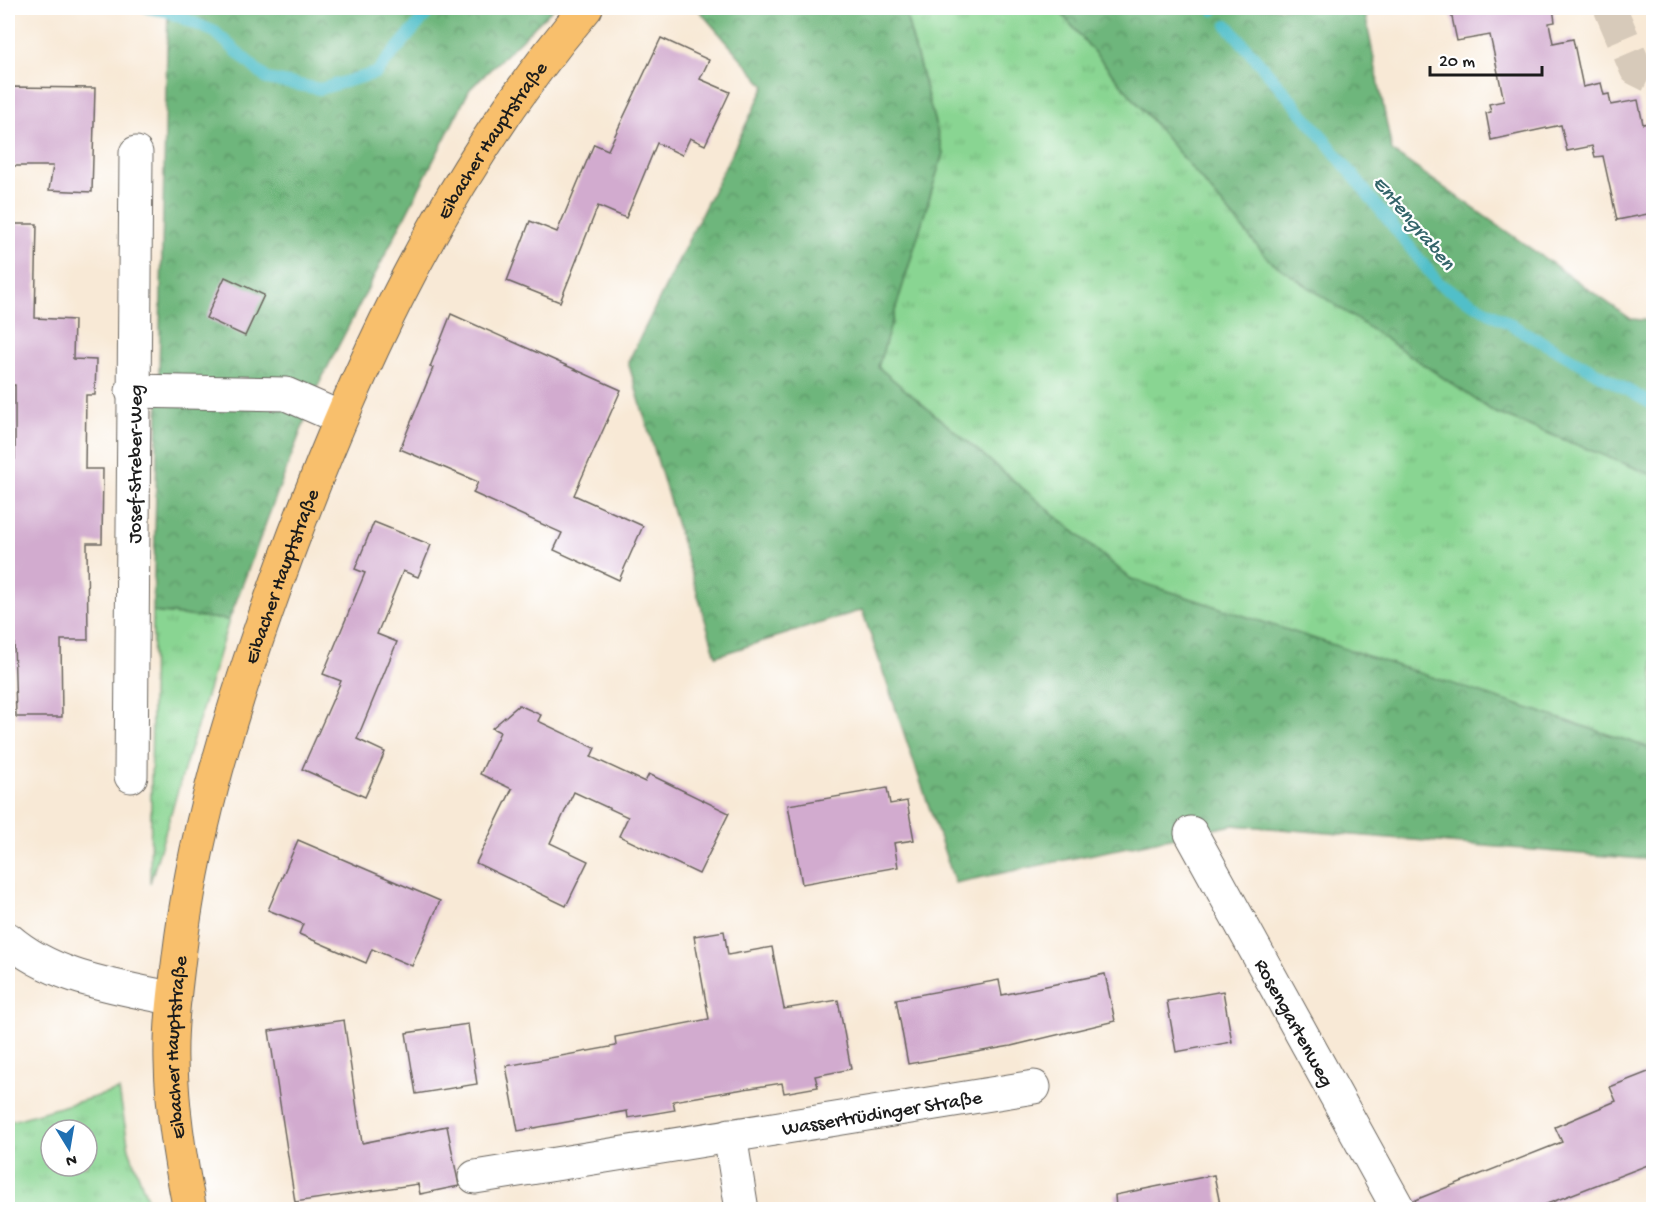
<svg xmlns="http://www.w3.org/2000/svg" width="1661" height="1217" font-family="'Gochi Hand',sans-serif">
	<defs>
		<pattern id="grass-tufts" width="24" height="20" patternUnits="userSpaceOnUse" patternTransform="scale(1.5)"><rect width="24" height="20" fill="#89d592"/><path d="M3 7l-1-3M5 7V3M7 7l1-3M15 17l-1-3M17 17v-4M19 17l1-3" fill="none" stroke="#76b67d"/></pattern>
		<pattern id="forest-crowns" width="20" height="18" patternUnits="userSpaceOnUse" patternTransform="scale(1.5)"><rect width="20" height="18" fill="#6eb67c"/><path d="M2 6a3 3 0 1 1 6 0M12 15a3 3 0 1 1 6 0" fill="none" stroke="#5a9365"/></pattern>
	</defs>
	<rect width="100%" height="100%" fill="#fff"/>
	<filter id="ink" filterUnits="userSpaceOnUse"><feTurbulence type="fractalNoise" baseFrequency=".0167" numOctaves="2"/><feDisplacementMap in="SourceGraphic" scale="12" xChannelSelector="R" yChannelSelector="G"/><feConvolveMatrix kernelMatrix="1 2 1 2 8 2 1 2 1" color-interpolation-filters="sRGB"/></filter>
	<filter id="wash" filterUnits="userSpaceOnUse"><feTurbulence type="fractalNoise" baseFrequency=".008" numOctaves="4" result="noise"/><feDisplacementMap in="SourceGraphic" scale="24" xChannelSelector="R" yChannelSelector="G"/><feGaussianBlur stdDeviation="1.35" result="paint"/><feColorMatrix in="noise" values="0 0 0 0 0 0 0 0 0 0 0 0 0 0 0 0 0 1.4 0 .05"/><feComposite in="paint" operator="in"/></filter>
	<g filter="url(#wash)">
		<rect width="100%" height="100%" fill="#f8e9d6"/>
		<g fill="url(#grass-tufts)" stroke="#527857" stroke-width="1.5" fill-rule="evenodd">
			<path d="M904,8H1057L1270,261L1494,412L1653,475V749L1131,579L878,367L943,153Z"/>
			<path d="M153,612L229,620L150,883Z"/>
			<path d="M119,1090L129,1149L151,1209H8V1122ZM51,1130H87V1166H51Z"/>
		</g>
		<g fill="url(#forest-crowns)" stroke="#45694c" stroke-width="1.5">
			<path d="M168,8H554L470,89L318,386L229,620L153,612Z"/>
			<path d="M697,8H904L943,153L878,367L1131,579L1653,749V860L1233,825L955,883L862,610L716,656L628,362L765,86Z"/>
			<path d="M1057,8H1364L1392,151L1631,319L1653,321V475L1494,412L1270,261Z"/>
		</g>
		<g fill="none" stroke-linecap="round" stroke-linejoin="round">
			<g stroke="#51bfc9" stroke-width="12">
				<path d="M148,8L166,11L215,32L267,79L320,89L376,73L432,8"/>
				<path d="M1211,8L1213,10"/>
				<path d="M1227,25L1320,134L1439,284L1654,405"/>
			</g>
		</g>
		<g id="blocks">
			<g fill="#d2abcf">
				<path d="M1450,8H1553L1555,22L1549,23L1553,43L1573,39L1583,87L1601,83L1604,95L1609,94L1611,105L1638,100L1643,124L1653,122V213L1617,220L1603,156L1595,157L1592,146L1567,151L1561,125L1491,140L1486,113L1491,112L1489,104L1504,101L1490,35L1457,41Z"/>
				<path d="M661,38L709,60L700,79L730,92L705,145L690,138L682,155L657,143L626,218L598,206L560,302L507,281L530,221L557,232L594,144L608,150Z"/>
				<path d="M8,87L95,88L92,192L49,190L53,166H8Z"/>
				<path d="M8,224H37L35,318L74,320L73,359L96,360L95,395H86L85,469H103L102,543H87L88,640H61L62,717H16L14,640H8V459H15V385H8Z"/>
				<path d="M225,277L264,295L245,336L206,318Z"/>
				<path d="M451,314L621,390L574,495L643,526L619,580L554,550L562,533L473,493L478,482L400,449L433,368L430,367Z"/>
				<path d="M374,522L431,545L418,577L403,571L377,634L397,642L357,739L385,752L365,797L302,769L341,681L323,674L365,573L355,569Z"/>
				<path d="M519,705L541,715L538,721L595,748L591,757L645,782L649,774L729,813L699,874L619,836L628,817L574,792L550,843L588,861L566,906L476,863L512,789L480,774L500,732L492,728Z"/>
				<path d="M887,788L890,804L907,801L914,840L894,843L898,867L802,884L788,805Z"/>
				<path d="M298,840L440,901L412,966L372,949L366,963L299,934L303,924L268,910Z"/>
				<path d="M724,931L728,955L772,947L784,1009L838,1000L851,1069L815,1076L818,1087L784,1093L782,1083L744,1089L673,1101L675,1110L628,1118L627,1111L518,1131L506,1066L616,1046L615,1037L709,1019L694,936Z"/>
				<path d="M1105,974L1115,1021L1011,1046L908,1064L896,999L999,980L1002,995Z"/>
				<path d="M1223,991L1232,1042L1176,1052L1167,1001Z"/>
				<path d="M344,1020L362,1143L447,1126L459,1186L420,1194L418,1184L295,1202L269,1031Z"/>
				<path d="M468,1024L477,1084L416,1094L406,1033Z"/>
				<path d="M1653,1070V1163L1534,1209H1418L1415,1200L1562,1142L1555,1127L1616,1101L1610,1087Z"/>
				<path d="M1214,1175L1221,1209H1116L1115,1195Z"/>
			</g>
		</g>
	</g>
	<g filter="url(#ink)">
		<use href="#blocks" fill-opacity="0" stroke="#69645d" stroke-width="1.5"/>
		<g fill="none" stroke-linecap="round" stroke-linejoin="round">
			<path stroke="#d7caba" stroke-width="33" stroke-dasharray="33 16" stroke-linecap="butt" d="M1610,8L1636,69L1654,78"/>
			<g stroke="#69645d" stroke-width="35">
				<g id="street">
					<path d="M132,391L286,394L341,418"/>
					<path id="s1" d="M131,776L136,153"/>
					<path id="s2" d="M1191,833L1399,1210"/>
					<path d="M8,939C54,979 116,986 174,999"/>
					<path d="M730,1135L742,1210"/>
					<path id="s3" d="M475,1177L1034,1087"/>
				</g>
			</g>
			<g stroke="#69645d" stroke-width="35">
				<g id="primary">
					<path id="s4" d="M190,1210C180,1161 172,1110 171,1061C170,1026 175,991 179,957C193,839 226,727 265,616C341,399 436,184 586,8"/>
				</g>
			</g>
			<use href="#street" stroke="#fff" stroke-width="33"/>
			<use href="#primary" stroke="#f8bf6c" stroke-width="33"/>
		</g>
	</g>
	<g text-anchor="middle" stroke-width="4.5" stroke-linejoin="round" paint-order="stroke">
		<g font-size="20" fill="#1c1c1c" stroke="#fff">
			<text dy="7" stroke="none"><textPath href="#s4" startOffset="1136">Eibacher Hauptstraße</textPath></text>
			<text dy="7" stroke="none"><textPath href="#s1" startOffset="312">Josef-Streber-Weg</textPath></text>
			<text dy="7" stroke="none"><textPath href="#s4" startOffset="650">Eibacher Hauptstraße</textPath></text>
			<text dy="7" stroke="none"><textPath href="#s2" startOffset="216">Rosengartenweg</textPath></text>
			<text dy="7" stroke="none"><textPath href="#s4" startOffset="164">Eibacher Hauptstraße</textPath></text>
			<text dy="7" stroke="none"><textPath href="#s3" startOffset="412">Wassertrüdinger Straße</textPath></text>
		</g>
		<g font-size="21" font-style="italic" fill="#34656a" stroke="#fff">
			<text transform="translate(1415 222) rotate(50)" y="7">Entengraben</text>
		</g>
	</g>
	<rect width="1661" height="1217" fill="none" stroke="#fff" stroke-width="30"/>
	<g transform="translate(69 1148) rotate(169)"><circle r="28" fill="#ffffff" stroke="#a4a4a4" stroke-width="1.5"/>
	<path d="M0-4.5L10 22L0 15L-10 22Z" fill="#1f6fb2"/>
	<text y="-9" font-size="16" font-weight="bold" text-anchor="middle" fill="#1c1c1c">N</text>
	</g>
	<path d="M1430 66v9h112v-9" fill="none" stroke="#1c1c1c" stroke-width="3"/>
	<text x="1439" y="66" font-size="18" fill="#1c1c1c" stroke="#ffffff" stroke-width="4.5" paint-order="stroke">20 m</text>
</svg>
